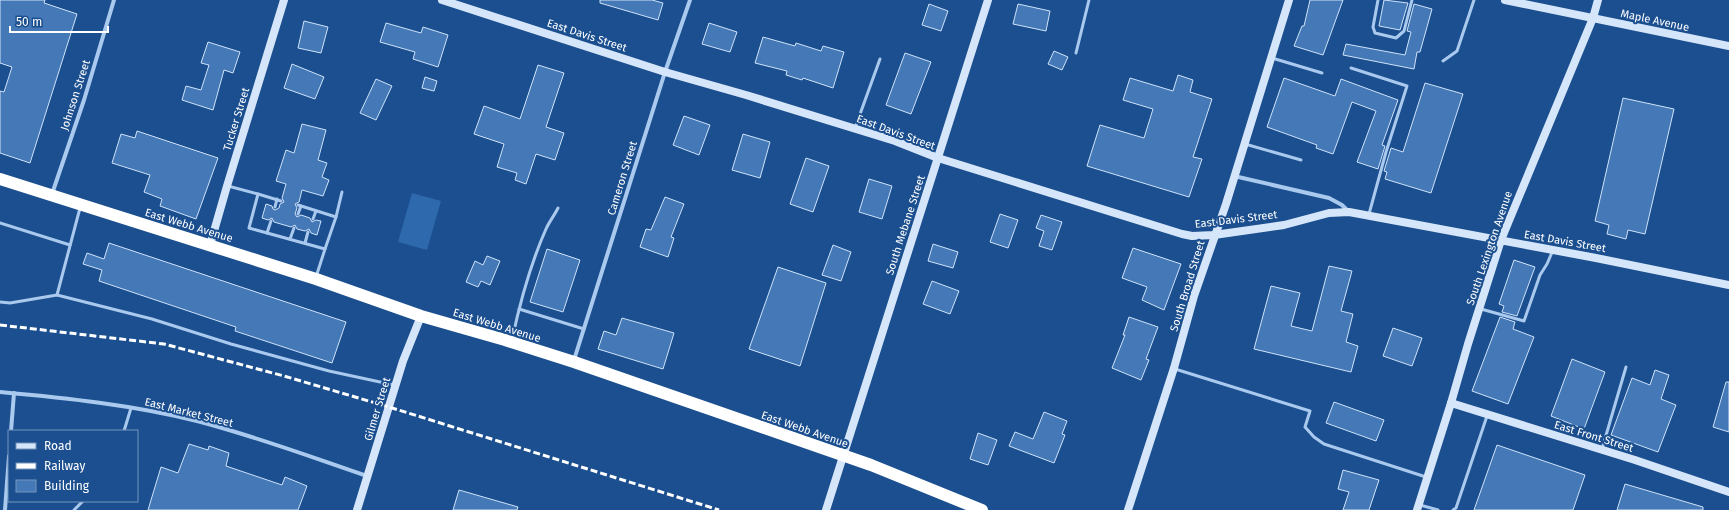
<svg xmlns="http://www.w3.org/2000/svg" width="1729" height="510" font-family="'Fira Sans',sans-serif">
	<rect width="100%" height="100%" fill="#1b4f8f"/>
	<path fill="#2e69ad" d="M412,193L441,201L427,250L398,242Z"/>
	<g fill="#4478b7" stroke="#cfe3fa">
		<path d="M0,0H45L44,3L77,14L30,163L0,153V91L4,92L12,67L0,63Z"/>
		<path d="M600,0H652L663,3L658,20L600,3Z"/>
		<path d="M1310,0H1343L1323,55L1294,46L1302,26H1304Z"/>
		<path d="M1384,0L1408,3L1400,30L1379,26Z"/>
		<path d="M929,4L948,11L941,31L922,25Z"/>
		<path d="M1018,4L1050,11L1046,31L1013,24Z"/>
		<path d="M1414,4L1432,9L1420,52H1417L1414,69L1343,55L1346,44L1405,55L1411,32L1407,31Z"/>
		<path d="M304,21L328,27L321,53L298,48Z"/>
		<path d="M386,23L421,33L423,27L448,35L438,67L413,59L415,52L380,42Z"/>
		<path d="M709,23L737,32L730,52L702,44Z"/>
		<path d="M763,37L795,46L796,43L821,51L823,46L844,52L833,88L803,78L802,80L786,75L787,71L755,63Z"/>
		<path d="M208,42L240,52L233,73L224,70L213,110L182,100L186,86L201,90L209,65L201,63Z"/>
		<path d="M1054,51L1068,57L1062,70L1048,64Z"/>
		<path d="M905,53L931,62L911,114L886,105Z"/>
		<path d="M292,64L324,77L315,99L284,88Z"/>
		<path d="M538,65L564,73L546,127L564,133L555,160L536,154L526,184L515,180L517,173L497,167L504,144L474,134L484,106L520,119Z"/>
		<path d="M1178,75L1193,80L1190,92L1212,99L1193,157L1202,159L1189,197L1087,166L1100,125L1144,138L1153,109L1123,100L1130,78L1173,91Z"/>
		<path d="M425,77L437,81L434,91L422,88Z"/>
		<path d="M1284,78L1335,96L1341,79L1398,100L1382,145L1385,146L1378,169L1357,162L1376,111L1352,102L1333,154L1316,148L1317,145L1267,127Z"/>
		<path d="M376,79L392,86L376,120L360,113Z"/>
		<path d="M1425,83L1463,94L1431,193L1385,179L1387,172L1384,171L1391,148L1403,152Z"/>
		<path d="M1623,98L1674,109L1645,234L1628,230L1626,239L1607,234L1609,225L1595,221Z"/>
		<path d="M684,116L710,125L699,155L673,145Z"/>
		<path d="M302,124L326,130L318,160L327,163L322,177L329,180L323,196L302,190L299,202L295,204L297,208L295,214L297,217L301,215L310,218L312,222L316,220L321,221L317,235L311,233L309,229L305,231L297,229L295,225L291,227L274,222L272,218L268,220L262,218L266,204L272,206L273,209L275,210L279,208L280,204L284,202L282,198L286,184L276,181L286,150L294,153Z"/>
		<path d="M137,131L218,158L196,219L160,206L162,199L144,192L150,175L112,163L121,134L135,138Z"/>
		<path d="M743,134L770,142L760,178L732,170Z"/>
		<path d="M806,158L829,166L813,212L790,204Z"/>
		<path d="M869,179L892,186L882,219L859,212Z"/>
		<path d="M665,197L684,204L671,237L674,238L668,257L640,247L646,229L651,230Z"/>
		<path d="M1000,214L1018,220L1008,248L990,242Z"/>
		<path d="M1041,215L1062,222L1052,250L1039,246L1044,231L1036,228Z"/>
		<path d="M109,243L346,322L332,363L235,331L236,327L99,281L102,270L83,264L87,253L104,259Z"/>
		<path d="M933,244L958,252L953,268L928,261Z"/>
		<path d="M833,245L851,252L841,281L822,275Z"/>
		<path d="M1133,248L1181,264L1164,310L1142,300L1147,287L1122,278Z"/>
		<path d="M547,249L580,260L563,312L530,302Z"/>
		<path d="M487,256L500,261L490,285L481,281L478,287L466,282L475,261L483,265Z"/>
		<path d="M1514,260L1535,267L1517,316L1502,312L1504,306L1499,304Z"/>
		<path d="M1329,266L1352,271L1341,311L1353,314L1346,342L1358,346L1351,372L1254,349L1271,286L1300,293L1291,326L1312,331Z"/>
		<path d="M778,267L826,283L800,366L749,349Z"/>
		<path d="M932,281L959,291L950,314L923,304Z"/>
		<path d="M1129,317L1158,327L1146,359L1149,360L1141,380L1112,368L1125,335H1123Z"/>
		<path d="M1500,317L1515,322L1513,329L1534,337L1508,404L1472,391Z"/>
		<path d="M622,318L674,333L663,369L598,349L604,331L616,335Z"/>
		<path d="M1393,328L1422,338L1412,366L1383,356Z"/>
		<path d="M1572,359L1605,372L1584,429L1551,416Z"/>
		<path d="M1655,370L1669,375L1661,399L1676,405L1658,452L1611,435L1632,378L1650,385Z"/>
		<path d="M1726,382H1729V432L1713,427Z"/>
		<path d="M1334,402L1384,420L1376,441L1326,423Z"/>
		<path d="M1044,412L1067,421L1062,434L1065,435L1054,463L1009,446L1015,432L1033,439Z"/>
		<path d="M978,433L997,440L988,465L970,459Z"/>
		<path d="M189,444L208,450L209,446L229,453L226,466L282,485L285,477L307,486L298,510H148L161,467L178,473Z"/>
		<path d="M1497,445L1585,475L1573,510H1474Z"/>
		<path d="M1343,470L1379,480L1369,510H1343L1349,492L1338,489Z"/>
		<path d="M1625,484L1703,507V510H1617Z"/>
		<path d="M459,490L518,507L517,510H453Z"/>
	</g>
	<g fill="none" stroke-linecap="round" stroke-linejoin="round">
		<g stroke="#a9c9ee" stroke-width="3">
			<path d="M1378,0L1373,27L1375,33L1396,38L1404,31L1412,0"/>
			<path d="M1076,53L1089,0"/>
			<path d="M1272,58L1322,73"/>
			<path d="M1443,61L1457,51L1474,0"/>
			<path d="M1351,68L1407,86L1386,152L1369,214"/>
			<path d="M855,128L880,59"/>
			<path d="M1245,144L1301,160"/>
			<path d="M228,186L258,194L249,228L325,249L316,277"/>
			<path d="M258,194L281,201"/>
			<path d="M298,205L336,217L325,249"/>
			<path d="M275,207L277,199"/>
			<path d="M80,208L57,295L152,319L231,344L329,371L394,385"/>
			<path d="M298,214L301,206"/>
			<path d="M336,217L342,192"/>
			<path d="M313,219L316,211"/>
			<path d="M0,223L70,245"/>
			<path d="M267,233L271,221"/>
			<path d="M290,239L294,228"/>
			<path d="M305,243L308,232"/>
			<path d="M0,302L10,303L57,295"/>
			<path d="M519,309L584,329"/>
			<path d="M1481,309L1524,321L1540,275L1547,264L1553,250"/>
			<path d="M512,340C520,302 530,265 546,229C549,222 554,216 558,208"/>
			<path d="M1175,369L1310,411L1305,427L1314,437L1324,444L1426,477"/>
			<path d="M124,431L131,408"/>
			<path d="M1602,449L1626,367"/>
			<path d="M1420,505L1438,510"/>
			<path d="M74,510L83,501"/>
			<path d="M1453,510L1456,508L1487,416"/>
		</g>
		<g stroke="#a9c9ee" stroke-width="4">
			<path d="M1234,176L1329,198L1342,205L1348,211"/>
			<path d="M52,194L84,100L114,0"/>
			<path d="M574,360L665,72L690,0"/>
			<path d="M0,392C66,398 133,405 197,421C255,436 311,457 367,476"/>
			<path d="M11,431L14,393"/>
			<path d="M5,510L9,456"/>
		</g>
		<g stroke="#d6e6fa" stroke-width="8">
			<path d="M442,0L665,72L746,95L895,141L938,158L1182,234L1192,236L1214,235L1284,225L1329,213L1349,212L1596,258L1729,285"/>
			<path d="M1505,0L1729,46"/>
			<path d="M210,245L227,186L284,0"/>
			<path d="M1451,403L1635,460L1729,492"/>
			<path d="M357,510L403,361L421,316"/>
			<path d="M826,510L988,0"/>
			<path d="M1128,510L1174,368L1194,296L1226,204L1289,0"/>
			<path d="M1417,510L1451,403L1468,344L1501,240L1593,18L1598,0"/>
		</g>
		<path stroke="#fff" stroke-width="12" d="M0,179L316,279L421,316L505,340L574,362L871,465L982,510"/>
		<path stroke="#fff" stroke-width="3" stroke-dasharray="7 3" stroke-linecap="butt" d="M0,325L164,344L284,376L389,407L719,510"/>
	</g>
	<g text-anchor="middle" stroke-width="4" stroke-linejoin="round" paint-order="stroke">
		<g font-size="11" fill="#fff" stroke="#1b4f8f">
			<text transform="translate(1655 20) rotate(12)" y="4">Maple Avenue</text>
			<text transform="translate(587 35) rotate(18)" y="4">East Davis Street</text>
			<text transform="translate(75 95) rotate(-72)" y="4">Johnson Street</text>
			<text transform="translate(236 119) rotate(-73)" y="4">Tucker Street</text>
			<text transform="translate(896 132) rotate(20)" y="4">East Davis Street</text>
			<text transform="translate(622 178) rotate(-73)" y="4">Cameron Street</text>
			<text transform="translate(1236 219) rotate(-7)" y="4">East Davis Street</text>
			<text transform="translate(189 225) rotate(17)" y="4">East Webb Avenue</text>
			<text transform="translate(905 225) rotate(-72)" y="4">South Mebane Street</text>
			<text transform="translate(1565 241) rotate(10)" y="4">East Davis Street</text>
			<text transform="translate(1489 248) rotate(-71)" y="4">South Lexington Avenue</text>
			<text transform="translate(1187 286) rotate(-73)" y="4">South Broad Street</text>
			<text transform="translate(497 325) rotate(17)" y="4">East Webb Avenue</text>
			<text transform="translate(377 409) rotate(-73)" y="4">Gilmer Street</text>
			<text transform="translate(189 412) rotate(14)" y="4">East Market Street</text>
			<text transform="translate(805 429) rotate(19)" y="4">East Webb Avenue</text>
			<text transform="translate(1594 436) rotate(17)" y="4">East Front Street</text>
		</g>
	</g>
	<rect x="8" y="430" width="130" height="72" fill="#1b4f8f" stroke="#7695bc"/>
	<rect x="16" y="443" width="20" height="6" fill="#d6e6fa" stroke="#7695bc"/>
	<text x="44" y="450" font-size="12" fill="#ffffff">Road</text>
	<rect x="16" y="463" width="20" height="6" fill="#ffffff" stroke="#7695bc"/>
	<text x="44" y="470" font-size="12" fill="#ffffff">Railway</text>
	<rect x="16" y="480" width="20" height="12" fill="#4478b7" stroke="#7695bc"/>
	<text x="44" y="490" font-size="12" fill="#ffffff">Building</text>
	<path d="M10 26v6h98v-6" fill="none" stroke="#ffffff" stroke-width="2"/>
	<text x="16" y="26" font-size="12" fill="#ffffff" stroke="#1b4f8f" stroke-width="3" paint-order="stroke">50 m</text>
</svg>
